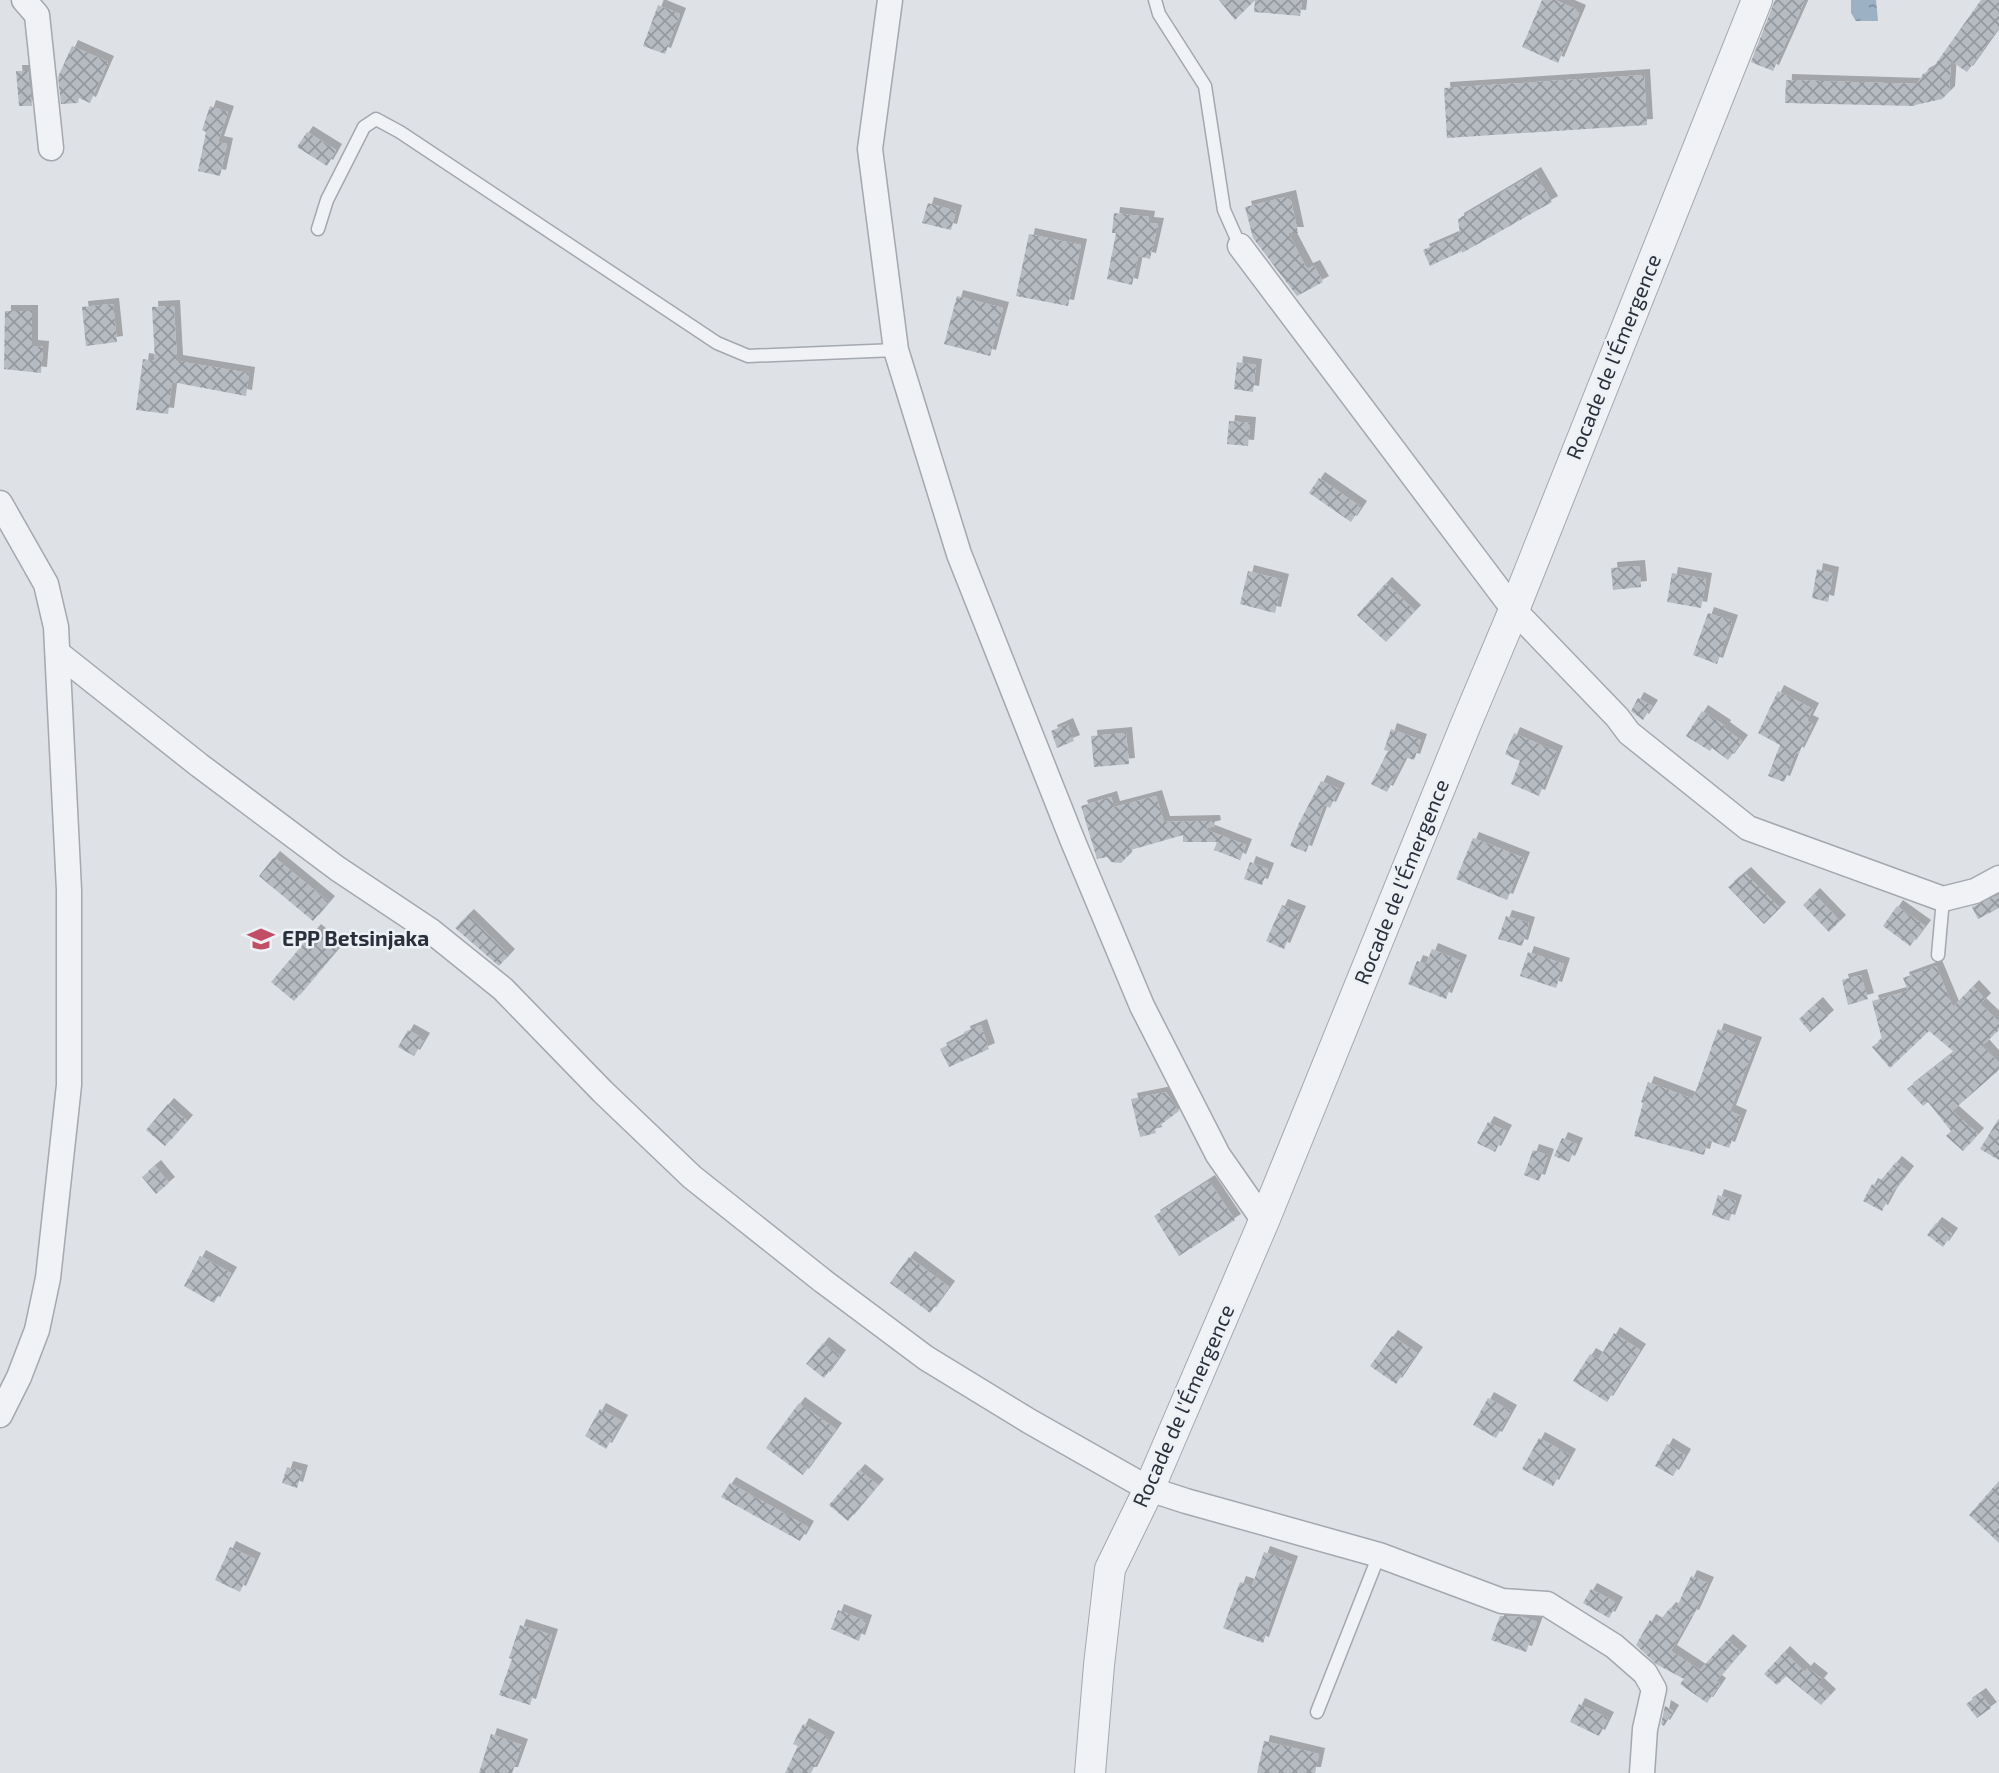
<svg xmlns="http://www.w3.org/2000/svg" width="1999" height="1773" font-family="'Exo 2',sans-serif">
	<defs>
		<pattern id="water-ripples" width="26" height="14" patternUnits="userSpaceOnUse" patternTransform="scale(1.75)"><rect width="26" height="14" fill="#9cb1c3"/><path d="M2 4q2-2 4 0t4 0M15 11q2-2 4 0t4 0" fill="none" stroke="#7f90a0"/></pattern>
		<pattern id="building-cross-hatch" width="8" height="8" patternUnits="userSpaceOnUse" patternTransform="scale(1.75)"><rect width="8" height="8" fill="#b6bbc2"/><path d="M0 0l8 8M0 8l8-8" fill="none" stroke="#94989f"/></pattern>
		<filter id="shadow"><feDropShadow dx="6" dy="-6" stdDeviation="0" flood-color="#0004"/></filter>
	</defs>
	<rect width="100%" height="100%" fill="#dee1e6"/>
	<path fill="url(#water-ripples)" d="M1851,0H1876L1878,21H1856L1851,13Z"/>
	<g fill="url(#building-cross-hatch)" filter="url(#shadow)">
		<path d="M1219,0H1302L1300,16L1254,12L1255,0L1235,20Z"/>
		<path d="M1542,0H1555L1580,11L1558,63L1522,47Z"/>
		<path d="M1775,0H1805L1773,71L1751,62Z"/>
		<path d="M1981,0H1999V27L1967,72L1951,61L1949,92L1942,99L1915,105V106L1785,103L1786,80L1917,84L1923,74L1932,69Z"/>
		<path d="M658,5L680,14L665,54L643,46Z"/>
		<path d="M72,46L108,62L90,103L79,98L78,103L61,104L58,77Z"/>
		<path d="M16,71H28L32,106H19Z"/>
		<path d="M1644,75L1647,125L1447,138L1444,88Z"/>
		<path d="M210,106L228,112L218,142L227,144L220,176L198,171L206,132L202,130Z"/>
		<path d="M307,132L336,150L327,166L297,147Z"/>
		<path d="M1535,173L1552,202L1462,253V251L1430,266L1423,250L1460,234L1458,219Z"/>
		<path d="M1290,196L1298,233H1288L1307,269L1314,266L1323,282L1297,296L1253,238L1245,207Z"/>
		<path d="M928,203L956,211L951,230L922,223Z"/>
		<path d="M1114,213L1149,217L1148,223L1158,224L1150,259L1138,256L1132,285L1107,279L1116,233H1112Z"/>
		<path d="M1029,234L1081,245L1068,306L1016,296Z"/>
		<path d="M957,296L1003,308L990,356L944,344Z"/>
		<path d="M113,304L117,342L86,346L82,307Z"/>
		<path d="M174,306L177,361L249,373L246,396L172,382L168,414L136,410L143,359L155,361L152,307Z"/>
		<path d="M5,311H32V346L43,347L41,373L4,369Z"/>
		<path d="M1237,362L1256,365L1253,392L1234,389Z"/>
		<path d="M1229,421L1250,423L1248,446L1227,444Z"/>
		<path d="M1319,478L1361,507L1351,522L1309,493Z"/>
		<path d="M1639,566L1641,587L1613,590L1611,568Z"/>
		<path d="M1817,569L1833,573L1828,602L1812,598Z"/>
		<path d="M1248,571L1283,580L1275,613L1240,604Z"/>
		<path d="M1672,573L1706,579L1701,608L1667,602Z"/>
		<path d="M1386,583L1415,611L1386,642L1357,615Z"/>
		<path d="M1708,613L1732,621L1717,664L1693,655Z"/>
		<path d="M1778,691L1813,709L1807,721L1813,724L1798,754L1796,752L1784,782L1768,776L1780,745L1758,733Z"/>
		<path d="M1638,698L1652,706L1643,720L1631,711Z"/>
		<path d="M1702,711L1725,726L1724,728L1742,741L1728,760L1712,748L1710,751L1686,736Z"/>
		<path d="M1067,724L1074,741L1057,748L1051,731Z"/>
		<path d="M1391,729L1421,740L1414,760L1405,757L1387,792L1371,784L1388,751L1384,750Z"/>
		<path d="M1126,733L1129,764L1094,767L1091,736Z"/>
		<path d="M1514,733L1557,752L1539,796L1511,784L1520,761L1505,754Z"/>
		<path d="M1321,781L1339,789L1330,808L1324,805L1306,852L1290,846L1299,823Z"/>
		<path d="M1156,796L1164,822L1214,821L1215,826L1204,829L1246,845L1240,860L1214,850L1217,842H1183V835L1127,851L1126,858L1121,863L1111,862L1107,857L1097,859L1081,806L1111,797L1114,807Z"/>
		<path d="M1473,838L1524,858L1507,900L1456,879Z"/>
		<path d="M274,857L329,902L313,921L259,876Z"/>
		<path d="M1250,862L1268,869L1262,885L1244,879Z"/>
		<path d="M1745,873L1780,908L1764,924L1728,887Z"/>
		<path d="M1814,894L1840,921L1829,932L1803,905Z"/>
		<path d="M1999,895V908L1978,919L1972,907Z"/>
		<path d="M1282,905L1300,912L1284,949L1266,941Z"/>
		<path d="M1897,906L1925,926L1910,946L1883,926Z"/>
		<path d="M468,915L509,955L499,966L455,928Z"/>
		<path d="M1506,916L1529,923L1522,946L1498,939Z"/>
		<path d="M315,930L338,949L294,1001L271,982Z"/>
		<path d="M1432,949L1461,961L1446,999L1408,984L1417,961L1426,964Z"/>
		<path d="M1528,952L1564,964L1556,988L1520,976Z"/>
		<path d="M1936,966L1953,1007L1973,986L1985,999L1980,1004L1999,1022V1030L1983,1045L1999,1063V1070L1952,1111L1978,1134L1963,1151L1946,1136L1951,1131L1928,1102L1923,1106L1907,1089L1954,1052L1929,1031L1890,1068L1872,1047L1882,1039L1872,1001L1908,991L1903,978Z"/>
		<path d="M1861,975L1868,999L1848,1005L1842,980Z"/>
		<path d="M1817,1003L1828,1016L1810,1032L1799,1019Z"/>
		<path d="M981,1025L989,1049L949,1067L940,1049L965,1036L964,1032Z"/>
		<path d="M1718,1029L1756,1043L1730,1111L1741,1116L1729,1148L1708,1140L1704,1155L1634,1136L1643,1103L1641,1102L1648,1082L1693,1099Z"/>
		<path d="M408,1030L424,1039L414,1056L398,1047Z"/>
		<path d="M1166,1092L1179,1111L1155,1129L1156,1133L1140,1137L1131,1099Z"/>
		<path d="M168,1104L187,1121L165,1146L146,1130Z"/>
		<path d="M1999,1118V1160L1980,1149Z"/>
		<path d="M1488,1122L1506,1131L1495,1152L1477,1143Z"/>
		<path d="M1562,1138L1577,1144L1569,1162L1554,1156Z"/>
		<path d="M1533,1150L1548,1155L1539,1181L1524,1175Z"/>
		<path d="M1896,1162L1908,1172L1891,1194L1882,1211L1863,1201L1872,1184L1876,1186Z"/>
		<path d="M155,1166L169,1183L156,1194L142,1177Z"/>
		<path d="M1209,1181L1235,1220L1179,1256L1154,1216Z"/>
		<path d="M1718,1195L1736,1201L1729,1221L1712,1215Z"/>
		<path d="M1936,1223L1952,1234L1943,1247L1927,1235Z"/>
		<path d="M200,1256L231,1273L214,1303L184,1286Z"/>
		<path d="M909,1257L949,1287L930,1313L890,1283Z"/>
		<path d="M1614,1333L1640,1350L1607,1402L1573,1381L1590,1354L1599,1359Z"/>
		<path d="M1392,1336L1417,1353L1396,1384L1370,1366Z"/>
		<path d="M823,1343L840,1356L824,1378L806,1364Z"/>
		<path d="M1488,1398L1511,1411L1496,1438L1473,1425Z"/>
		<path d="M799,1403L836,1429L803,1475L766,1448Z"/>
		<path d="M600,1409L622,1421L606,1449L585,1436Z"/>
		<path d="M1539,1438L1570,1455L1553,1486L1522,1469Z"/>
		<path d="M1667,1444L1685,1455L1673,1476L1655,1466Z"/>
		<path d="M287,1467L302,1471L297,1488L282,1483Z"/>
		<path d="M859,1470L878,1485L848,1521L829,1505Z"/>
		<path d="M1999,1481V1543L1969,1515Z"/>
		<path d="M730,1483L808,1527L800,1541L721,1497Z"/>
		<path d="M230,1547L255,1559L240,1592L215,1580Z"/>
		<path d="M1264,1552L1292,1562L1263,1643L1223,1628L1240,1582L1252,1586Z"/>
		<path d="M1691,1576L1708,1583L1693,1616L1691,1615L1671,1651L1700,1670L1727,1640L1741,1652L1716,1681L1720,1684L1707,1703L1680,1684L1684,1679L1656,1664L1636,1645L1650,1620L1657,1624L1670,1608L1675,1611Z"/>
		<path d="M1591,1589L1617,1603L1609,1618L1583,1603Z"/>
		<path d="M838,1610L866,1621L859,1641L831,1629Z"/>
		<path d="M1500,1616L1523,1617L1537,1622L1526,1652L1491,1640Z"/>
		<path d="M520,1625L552,1635L530,1705L499,1695L512,1659L509,1658Z"/>
		<path d="M1784,1652L1805,1672L1808,1668L1822,1679L1818,1684L1830,1695L1821,1705L1786,1676L1777,1685L1764,1674Z"/>
		<path d="M1980,1694L1991,1708L1977,1718L1966,1704Z"/>
		<path d="M1579,1704L1608,1718L1599,1736L1570,1722Z"/>
		<path d="M1665,1706L1673,1711L1664,1726L1661,1724Z"/>
		<path d="M803,1724L829,1738L811,1773H785L798,1746L793,1744Z"/>
		<path d="M491,1734L522,1745L512,1773H479Z"/>
		<path d="M1264,1741L1319,1754L1315,1773H1257Z"/>
	</g>
	<g fill="none" stroke-linecap="round" stroke-linejoin="round">
		<g stroke="#a4a8af" stroke-width="15">
			<g id="service">
				<path d="M1155,0L1159,14L1205,86L1224,210L1240,246"/>
				<path d="M318,229L327,200L364,127L376,119L400,132L717,343L748,356L896,350"/>
				<path d="M1938,955L1943,899"/>
				<path d="M1317,1712L1379,1555"/>
			</g>
		</g>
		<g stroke="#a4a8af" stroke-width="27">
			<g id="minor">
				<path d="M24,0L37,15L51,148"/>
				<path d="M890,0L870,149L896,350L959,554L1072,839L1142,1006L1218,1155L1264,1221"/>
				<path d="M1240,246L1514,610L1617,717L1629,733L1748,828L1943,899L1975,891L1999,878"/>
				<path d="M0,503L46,584L56,627L69,890V1085L48,1278L37,1330L19,1377L0,1415"/>
				<path d="M59,654L199,765L338,869L431,931L503,989L603,1092L692,1177L823,1281L926,1358L1029,1421L1149,1489L1186,1501L1379,1555L1502,1601L1547,1604L1614,1646L1645,1673L1654,1689L1645,1729L1642,1773"/>
			</g>
		</g>
		<g stroke="#a4a8af" stroke-width="32">
			<path id="tertiary" d="M1090,1773L1099,1665L1110,1569L1149,1489L1264,1221L1466,724L1514,610L1757,0"/>
		</g>
		<use href="#service" stroke="#f0f2f5" stroke-width="12"/>
		<use href="#minor" stroke="#f0f2f5" stroke-width="24"/>
		<use href="#tertiary" stroke="#f0f2f5" stroke-width="30"/>
	</g>
	<defs>
		<g id="school-bare" transform="scale(2.1)"><path d="M0-5L7-2L0 1L-7-2ZM-4 1L0 2.5L4 1V4Q0 6-4 4Z" fill="#c04e65" stroke="#edf0f4" stroke-width="2.5" paint-order="stroke"/></g>
	</defs>
	<g fill-rule="evenodd">
		<use href="#school-bare" x="261" y="939"/>
	</g>
	<g text-anchor="middle" stroke-width="5" stroke-linejoin="round" paint-order="stroke">
		<g font-size="21" fill="#29303b" stroke="#edf0f4">
			<text transform="translate(1614 357) rotate(-68)" y="7">Rocade de l'Émergence</text>
			<text transform="translate(1402 882) rotate(-68)" y="7">Rocade de l'Émergence</text>
			<text transform="translate(1184 1406) rotate(-66)" y="7">Rocade de l'Émergence</text>
		</g>
		<g font-size="21" font-weight="bold" fill="#29303b" stroke="#edf0f4" text-anchor="start">
			<text x="282" y="946">EPP Betsinjaka</text>
		</g>
	</g>
</svg>
